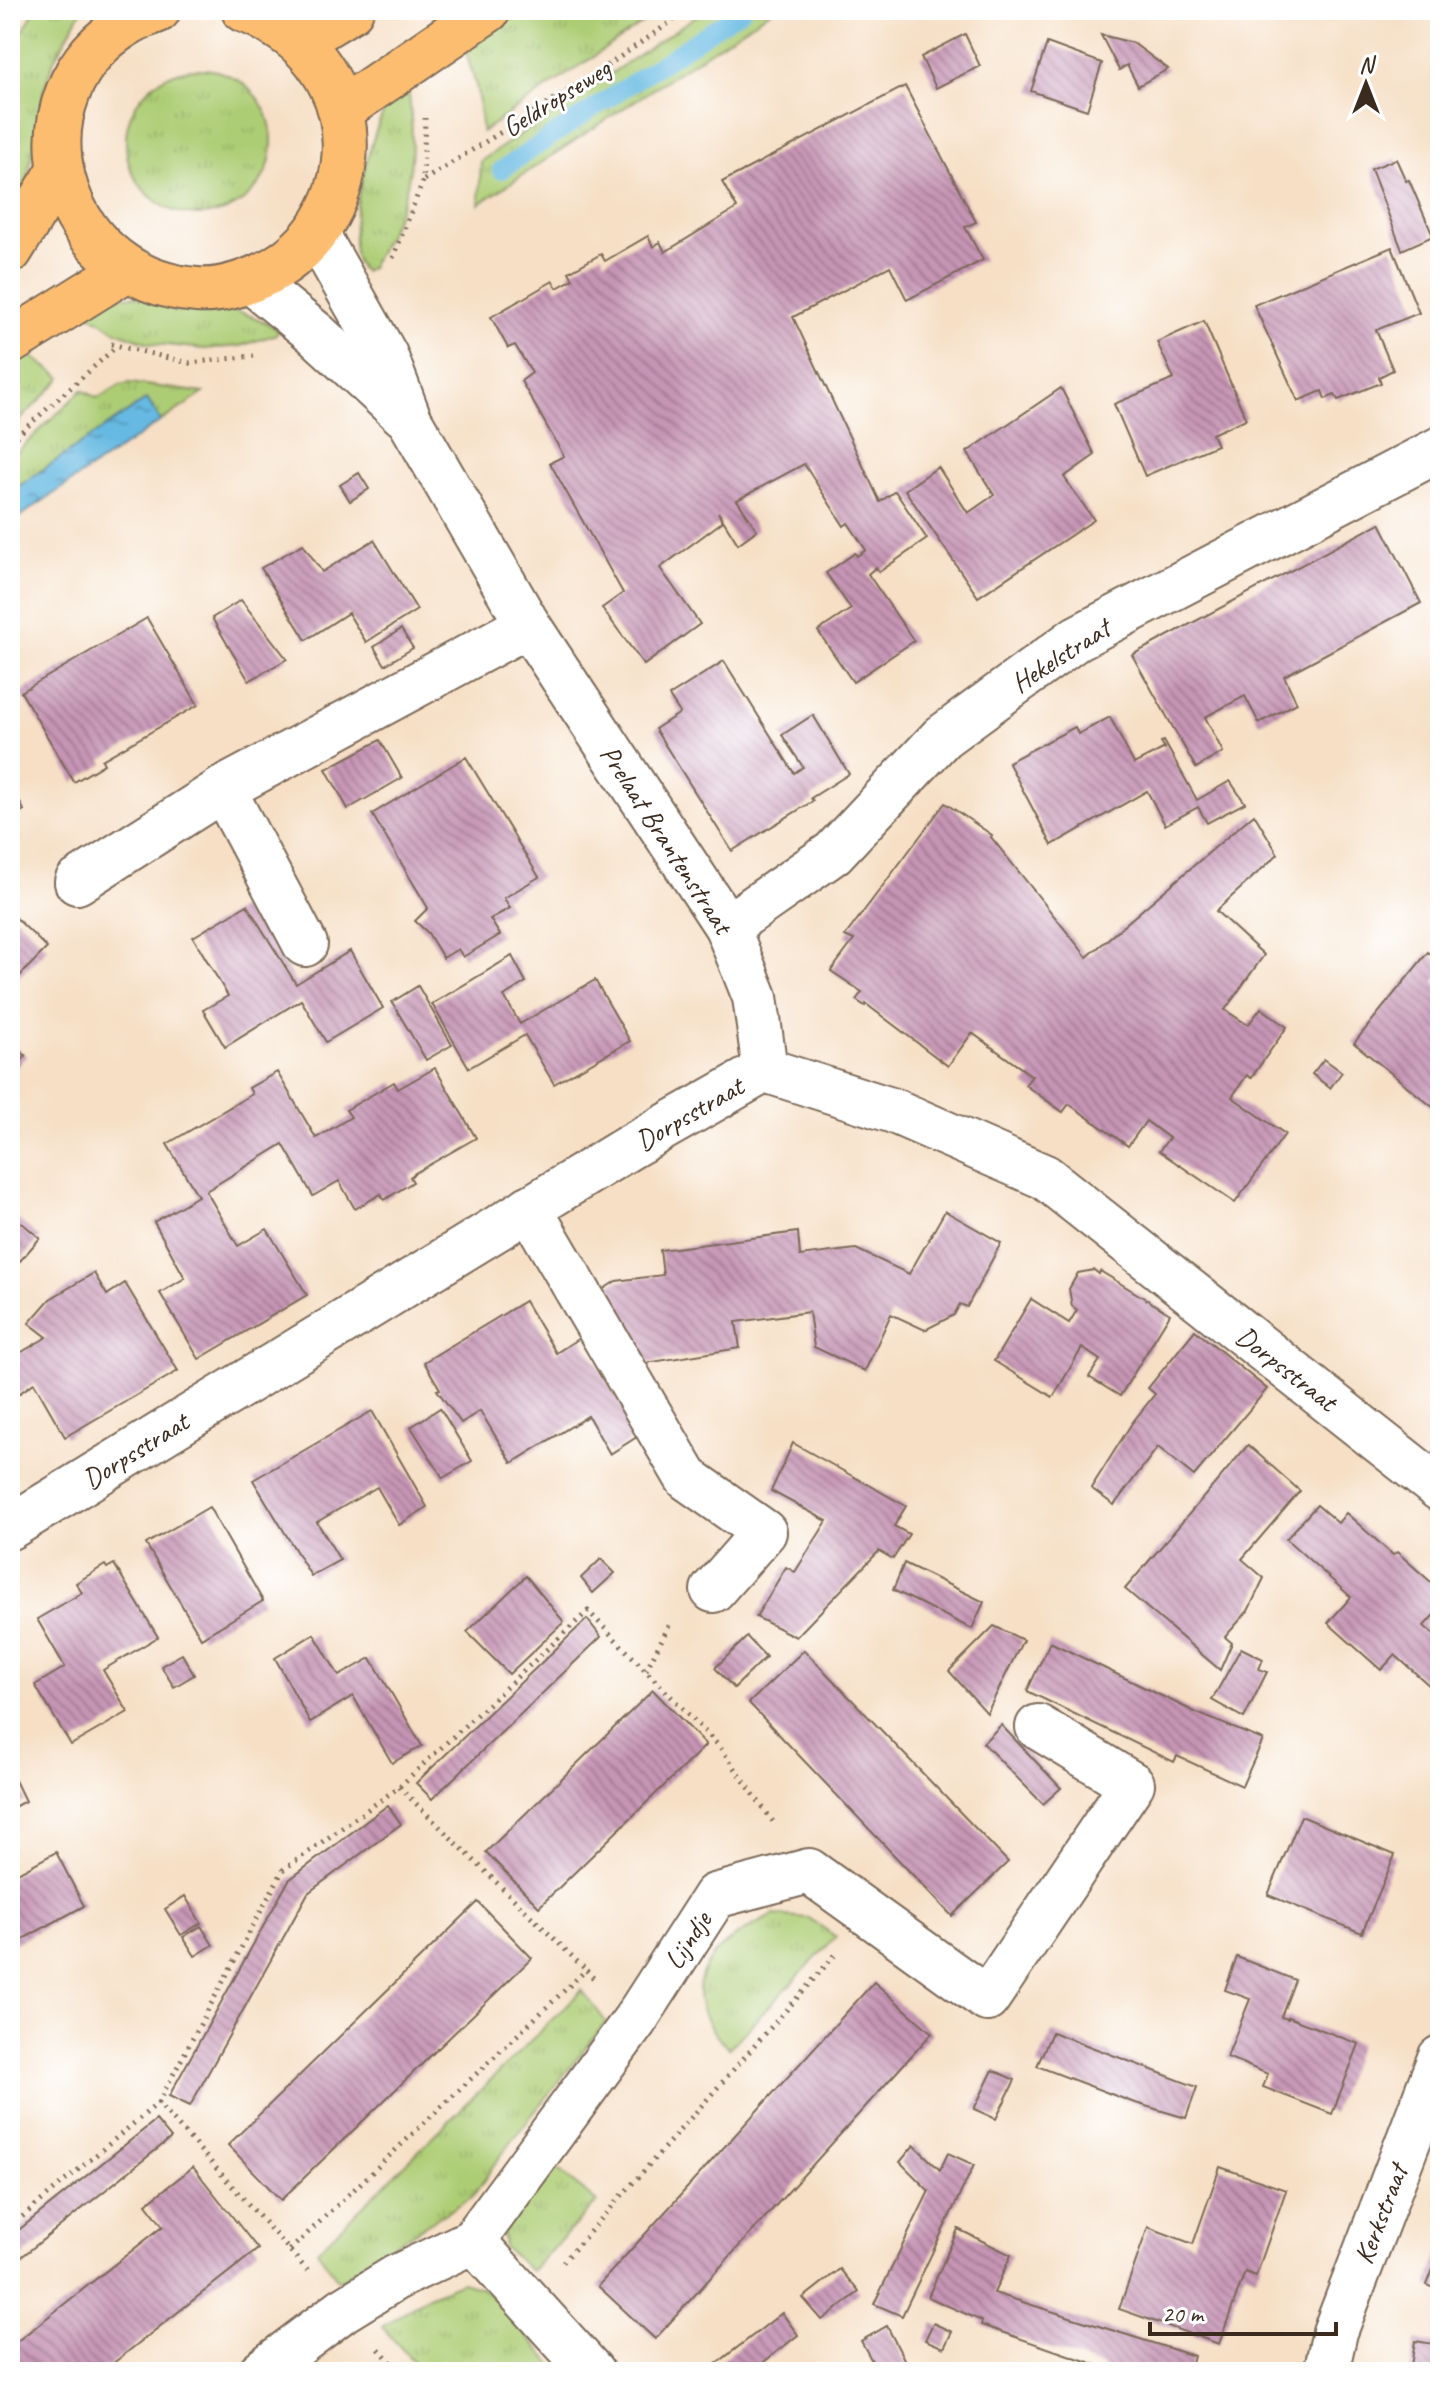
<svg xmlns="http://www.w3.org/2000/svg" width="1450" height="2382" font-family="Caveat,sans-serif">
	<defs>
		<pattern id="grass-tufts" width="24" height="20" patternUnits="userSpaceOnUse" patternTransform="scale(2)"><rect width="24" height="20" fill="#adcd75"/><path d="M3 7l-1-3M5 7V3M7 7l1-3M15 17l-1-3M17 17v-4M19 17l1-3" fill="none" stroke="#96b065"/></pattern>
		<pattern id="water-ripples" width="26" height="14" patternUnits="userSpaceOnUse" patternTransform="scale(2)"><rect width="26" height="14" fill="#66b9e2"/><path d="M2 4q2-2 4 0t4 0M15 11q2-2 4 0t4 0" fill="none" stroke="#5597b7"/></pattern>
		<pattern id="building-back-hatch" width="6" height="6" patternUnits="userSpaceOnUse" patternTransform="scale(2)"><rect width="6" height="6" fill="#c695b5"/><path d="M-1 5l2 2M0 0l6 6M5-1l2 2" fill="none" stroke="#a27a93"/></pattern>
	</defs>
	<rect width="100%" height="100%" fill="#fff"/>
	<filter id="ink" filterUnits="userSpaceOnUse"><feTurbulence type="fractalNoise" baseFrequency=".0125" numOctaves="2"/><feDisplacementMap in="SourceGraphic" scale="16" xChannelSelector="R" yChannelSelector="G"/><feConvolveMatrix kernelMatrix="1 2 1 2 8 2 1 2 1" color-interpolation-filters="sRGB"/></filter>
	<filter id="wash" filterUnits="userSpaceOnUse"><feTurbulence type="fractalNoise" baseFrequency=".006" numOctaves="4" result="noise"/><feDisplacementMap in="SourceGraphic" scale="32" xChannelSelector="R" yChannelSelector="G"/><feGaussianBlur stdDeviation="1.8" result="paint"/><feColorMatrix in="noise" values="0 0 0 0 0 0 0 0 0 0 0 0 0 0 0 0 0 1.4 0 .05"/><feComposite in="paint" operator="in"/></filter>
	<g filter="url(#wash)">
		<rect width="100%" height="100%" fill="#f6dfc5"/>
		<g fill="url(#grass-tufts)" stroke="#747c4a" stroke-width="2">
			<path d="M35,10H82L54,60L44,89L26,187L10,214V54Z"/>
			<path d="M514,10H662L482,132L477,89L463,42Z"/>
			<path d="M705,10H772L479,204L481,161Z"/>
			<circle cx="199" cy="142" r="73"/>
			<path d="M401,87L408,88C419,165 409,201 370,267L364,272C338,252 369,146 381,118C385,107 394,97 401,87Z"/>
			<path d="M133,296C182,306 234,301 277,329V334L240,346L204,349L149,343L116,331L85,311L101,299Z"/>
			<path d="M24,351L62,378L10,430V364Z"/>
			<path d="M130,383L204,393L161,421L147,400L10,492V459L82,390L98,398L120,385Z"/>
			<path d="M774,1915L809,1918L836,1937L729,2048C723,2041 713,2033 709,2025C676,1968 730,1936 774,1915Z"/>
			<path d="M582,1990L606,2022L510,2143L472,2197L384,2250L339,2281L317,2251Z"/>
			<path d="M550,2163L597,2202L531,2271L504,2247L501,2224Z"/>
			<path d="M462,2282L486,2289L559,2372H423L382,2327L430,2295Z"/>
		</g>
		<path fill="url(#water-ripples)" stroke="#507280" stroke-width="2" d="M147,399L161,421L10,523V492Z"/>
		<g fill="none" stroke-linecap="round" stroke-linejoin="round">
			<path stroke="#66b9e2" stroke-width="18" d="M501,170L742,10"/>
		</g>
		<g id="blocks">
			<g fill="url(#building-back-hatch)">
				<path d="M965,34L980,66L936,88L921,57Z"/>
				<path d="M1101,35L1133,43L1168,69L1138,86L1127,65L1119,70Z"/>
				<path d="M1047,43L1102,63L1087,110L1031,91Z"/>
				<path d="M905,86L976,222L965,227L983,260L907,300L890,266L793,317L880,502L895,491L927,539L879,572L876,567L868,574L914,641L853,682L818,631L851,609L826,573L855,553L857,556L866,550L848,523L844,526L804,464L737,500L757,530L738,544L718,512L722,522L660,568L700,624L644,665L602,608L623,593L550,463L564,456L521,381L532,373L515,345L508,348L491,317L553,281L557,288L573,279L569,272L601,254L605,261L648,236L653,247L660,242L665,252L737,208L722,182Z"/>
				<path d="M1396,159L1406,181L1409,180L1433,236L1402,250L1371,169Z"/>
				<path d="M1392,247L1419,313L1376,330L1393,370L1379,377L1381,383L1338,400L1335,395L1325,399L1322,391L1298,401L1254,305Z"/>
				<path d="M1204,321L1246,419L1212,434L1217,445L1145,476L1114,404L1174,379L1157,342Z"/>
				<path d="M1061,388L1095,455L1064,477L1094,520L978,597L905,490L938,467L968,513L994,495L967,452Z"/>
				<path d="M359,473L369,489L350,501L340,485Z"/>
				<path d="M1380,523L1421,603L1284,676L1297,703L1259,723L1245,696L1205,717L1223,752L1196,768L1132,655Z"/>
				<path d="M374,540L417,610L366,642L348,613L306,640L261,568L303,544L322,572Z"/>
				<path d="M241,600L287,659L249,681L212,618Z"/>
				<path d="M147,618L198,705L102,760L104,764L74,782L21,692Z"/>
				<path d="M401,629L413,648L385,665L374,647Z"/>
				<path d="M724,661L794,773L803,767L782,735L813,715L849,774L811,798L813,801L732,851L655,729L680,713L669,696Z"/>
				<path d="M1110,717L1134,764L1165,748L1161,742L1164,741L1197,800L1230,781L1245,803L1207,823L1198,807L1165,825L1147,791L1052,845L1008,762L1075,727L1078,734Z"/>
				<path d="M380,740L402,778L348,809L326,769Z"/>
				<path d="M466,757L539,877L504,898L510,908L490,919L500,935L463,957L458,949L443,958L428,933L415,921L428,908L372,814Z"/>
				<path d="M10,785L24,810L10,818Z"/>
				<path d="M945,803L992,835L991,837L1087,957L1254,814L1278,854L1216,911L1264,955L1225,1010L1248,1025L1261,1008L1287,1027L1251,1078L1247,1075L1232,1097L1285,1134L1235,1203L1159,1151L1169,1138L1146,1121L1128,1146L1069,1104L1063,1112L1025,1085L1032,1076L972,1033L948,1066L866,1004L865,1006L856,1000L862,992L831,971L854,940L845,936Z"/>
				<path d="M247,905L296,984L350,951L383,1008L326,1042L301,1000L225,1047L203,1010L228,996L193,937Z"/>
				<path d="M10,912L47,948L10,986Z"/>
				<path d="M1428,952L1440,963V975L1434,982L1440,987V1113L1354,1043Z"/>
				<path d="M512,956L526,982L504,996L520,1024L595,980L630,1041L554,1084L525,1035L469,1068L432,1004Z"/>
				<path d="M418,986L452,1045L426,1060L392,1002Z"/>
				<path d="M10,1043L26,1056L10,1075Z"/>
				<path d="M1324,1059L1342,1072L1330,1088L1312,1074Z"/>
				<path d="M435,1068L476,1138L415,1173L410,1177L413,1182L384,1200L381,1194L355,1209L339,1181L313,1196L283,1144L206,1191L238,1246L267,1229L307,1295L199,1359L160,1293L185,1278L154,1222L198,1196L167,1144L252,1094L249,1088L277,1072L316,1138L351,1117L346,1110L394,1082L398,1089Z"/>
				<path d="M945,1211L1001,1243L967,1307L960,1304L954,1315L925,1330L891,1314L865,1371L814,1347L809,1312L736,1322L740,1348L634,1365L593,1296L616,1281L663,1275L660,1250L798,1232L800,1256L856,1249L909,1274Z"/>
				<path d="M16,1218L40,1238L20,1261L10,1252V1226Z"/>
				<path d="M1094,1270L1099,1274L1100,1271L1170,1314L1120,1396L1089,1377L1100,1360L1082,1348L1053,1397L994,1361L1031,1299L1069,1323L1077,1310L1072,1306L1069,1289L1078,1273Z"/>
				<path d="M94,1273L107,1295L125,1283L178,1371L65,1437L34,1383L10,1400V1359L47,1337L29,1323L50,1299Z"/>
				<path d="M525,1301L556,1353L581,1337L640,1435L610,1454L588,1416L512,1463L480,1411L461,1423L437,1390L440,1389L424,1362Z"/>
				<path d="M1195,1330L1267,1389L1194,1476L1158,1447L1114,1505L1091,1488L1132,1423L1155,1394L1148,1388Z"/>
				<path d="M440,1408L472,1461L443,1478L411,1427Z"/>
				<path d="M372,1411L427,1507L399,1525L377,1487L317,1522L340,1560L311,1576L253,1480Z"/>
				<path d="M793,1443L906,1506L894,1526L909,1534L893,1559L879,1551L796,1637L756,1617L786,1567L795,1572L827,1521L771,1491Z"/>
				<path d="M1248,1445L1300,1491L1242,1559L1264,1578L1248,1611L1225,1637L1232,1643L1220,1670L1125,1589Z"/>
				<path d="M1317,1505L1338,1523L1346,1513L1393,1555L1397,1552L1440,1590V1608L1424,1626L1440,1640V1695L1395,1655L1381,1670L1328,1623L1351,1597L1286,1539Z"/>
				<path d="M209,1507L263,1601L201,1638L146,1544Z"/>
				<path d="M601,1559L615,1573L593,1593L581,1578Z"/>
				<path d="M904,1563L984,1602L972,1629L893,1590Z"/>
				<path d="M114,1564L158,1637L103,1670L128,1712L71,1745L35,1685L65,1667L37,1619L82,1593L76,1583L105,1565L107,1568Z"/>
				<path d="M526,1576L564,1622L509,1674L467,1632Z"/>
				<path d="M587,1619L601,1637L432,1799L416,1783Z"/>
				<path d="M994,1626L1023,1640L987,1713L949,1671Z"/>
				<path d="M314,1634L339,1676L371,1658L422,1746L392,1763L353,1696L310,1722L275,1658Z"/>
				<path d="M747,1637L766,1657L734,1688L715,1668Z"/>
				<path d="M1050,1642L1197,1713L1263,1740L1242,1786L1177,1756L1174,1762L1027,1691Z"/>
				<path d="M1241,1648L1263,1659L1259,1669L1267,1672L1244,1718L1212,1700Z"/>
				<path d="M804,1650L1008,1862L952,1916L749,1703Z"/>
				<path d="M182,1654L194,1675L174,1687L161,1666Z"/>
				<path d="M653,1690L706,1745L539,1907L486,1852Z"/>
				<path d="M1001,1725L1061,1788L1043,1804L983,1743Z"/>
				<path d="M10,1770L25,1801L10,1809Z"/>
				<path d="M388,1805L401,1824L308,1893L190,2106L169,2096L289,1880Z"/>
				<path d="M1301,1816L1395,1855L1362,1933L1268,1895Z"/>
				<path d="M56,1852L84,1906L10,1946V1877Z"/>
				<path d="M185,1896L201,1923L181,1935L165,1909Z"/>
				<path d="M478,1902L532,1958L281,2200L228,2145Z"/>
				<path d="M201,1926L213,1945L195,1956L183,1937Z"/>
				<path d="M1237,1957L1295,1980L1281,2017L1288,2019V2017L1359,2044L1332,2114L1263,2087L1268,2074L1227,2057L1250,1999L1225,1990Z"/>
				<path d="M874,1982L932,2033L655,2339L598,2286Z"/>
				<path d="M1052,2032L1197,2087L1186,2118L1132,2102L1037,2066Z"/>
				<path d="M993,2070L1015,2080L996,2119L974,2109Z"/>
				<path d="M156,2120L171,2138L10,2266V2237Z"/>
				<path d="M914,2145L940,2170L948,2153L974,2165L902,2316L874,2304L929,2191L900,2162Z"/>
				<path d="M193,2167L258,2249L102,2372H10V2347L163,2226L146,2204Z"/>
				<path d="M1220,2167L1286,2190L1256,2276L1245,2272L1219,2344L1119,2309L1148,2227L1193,2244Z"/>
				<path d="M958,2229L1011,2255L994,2293L1194,2356L1190,2372H1102L1103,2367L981,2325L982,2321L928,2297Z"/>
				<path d="M1440,2251V2290L1427,2285Z"/>
				<path d="M840,2269L859,2292L822,2320L803,2298Z"/>
				<path d="M782,2313L798,2335L751,2372H714L711,2368Z"/>
				<path d="M933,2323L952,2332L944,2348L925,2340Z"/>
				<path d="M887,2326L908,2367L911,2372H878L861,2341Z"/>
				<path d="M1415,2341L1440,2345V2372H1410Z"/>
			</g>
		</g>
	</g>
	<g filter="url(#ink)">
		<use href="#blocks" fill-opacity="0" stroke="#7c6958" stroke-width="2"/>
		<g fill="none" stroke-linecap="round" stroke-linejoin="round">
			<g stroke="#7c6958" stroke-width="48">
				<g id="minor">
					<path d="M316,233L385,355L409,419L528,625L727,927L755,997L765,1070"/>
					<path d="M251,281L315,333L404,415"/>
					<path d="M223,789L305,944"/>
					<path d="M77,882L223,789L528,625"/>
					<path d="M727,927L833,853L942,737L1077,638L1440,449"/>
					<path d="M529,1208L687,1478L764,1532L713,1590"/>
					<path d="M10,1527L628,1148L765,1070L894,1111L1045,1177L1440,1489"/>
					<path d="M473,2241L592,2372"/>
					<path d="M261,2372L343,2310L395,2278L473,2241L635,2020L715,1896L809,1871L987,1999L1132,1784L1038,1727"/>
					<path d="M1326,2372L1335,2332L1440,2058"/>
				</g>
			</g>
			<g stroke="#7c6958" stroke-width="48">
				<g id="major">
					<path d="M158,10C149,14 138,17 130,22C6,93 53,279 197,290C221,292 246,283 267,273C363,223 373,89 281,29C269,21 258,14 244,10"/>
					<path d="M300,41L351,10"/>
					<path d="M341,110L488,10"/>
					<path d="M10,251L60,170"/>
					<path d="M10,342L127,269"/>
				</g>
			</g>
			<g stroke="#7c6958" stroke-width="5" stroke-dasharray="2 6" stroke-linecap="butt">
				<path d="M10,26L20,10"/>
				<path d="M424,180L601,70L688,10"/>
				<path d="M393,258L423,181L425,118"/>
				<path d="M111,344L189,363L254,356"/>
				<path d="M10,442L116,347"/>
				<path d="M646,1670L670,1624"/>
				<path d="M399,1787L586,1970"/>
				<path d="M158,2103L283,1870L399,1787L588,1611L720,1747L774,1823"/>
				<path d="M10,2227L158,2103L308,2271"/>
				<path d="M290,2250L586,1970L597,1982"/>
				<path d="M563,2262L835,1955"/>
				<path d="M379,2349L400,2372"/>
			</g>
			<use href="#minor" stroke="#fff" stroke-width="44"/>
			<use href="#major" stroke="#fcbd6f" stroke-width="44"/>
		</g>
	</g>
	<g text-anchor="middle" stroke-width="6" stroke-linejoin="round" paint-order="stroke">
		<g font-size="28" fill="#3b2a1e" stroke="#fff">
			<text transform="translate(556 97) rotate(-32)" y="10">Geldropseweg</text>
			<text transform="translate(1060 655) rotate(-33)" y="10">Hekelstraat</text>
			<text transform="translate(667 839) rotate(57)" y="10">Prelaat Brantenstraat</text>
			<text transform="translate(689 1113) rotate(-30)" y="10">Dorpsstraat</text>
			<text transform="translate(1287 1368) rotate(38)" y="10">Dorpsstraat</text>
			<text transform="translate(135 1450) rotate(-32)" y="10">Dorpsstraat</text>
			<text transform="translate(687 1940) rotate(-57)" y="10">Lijndje</text>
			<text transform="translate(1380 2214) rotate(-69)" y="10">Kerkstraat</text>
		</g>
	</g>
	<rect width="1450" height="2382" fill="none" stroke="#fff" stroke-width="40"/>
	<g transform="translate(1366 84)" stroke="#ffffff" stroke-width="6" paint-order="stroke">
	<path d="M0-6L14 30L0 20L-14 30Z" fill="#3b2a1e"/>
	<text y="-12" font-size="22" font-weight="bold" text-anchor="middle" fill="#3b2a1e">N</text>
	</g>
	<path d="M1150 2322v12h186v-12" fill="none" stroke="#3b2a1e" stroke-width="4"/>
	<text x="1162" y="2322" font-size="24" fill="#3b2a1e" stroke="#ffffff" stroke-width="6" paint-order="stroke">20 m</text>
</svg>
